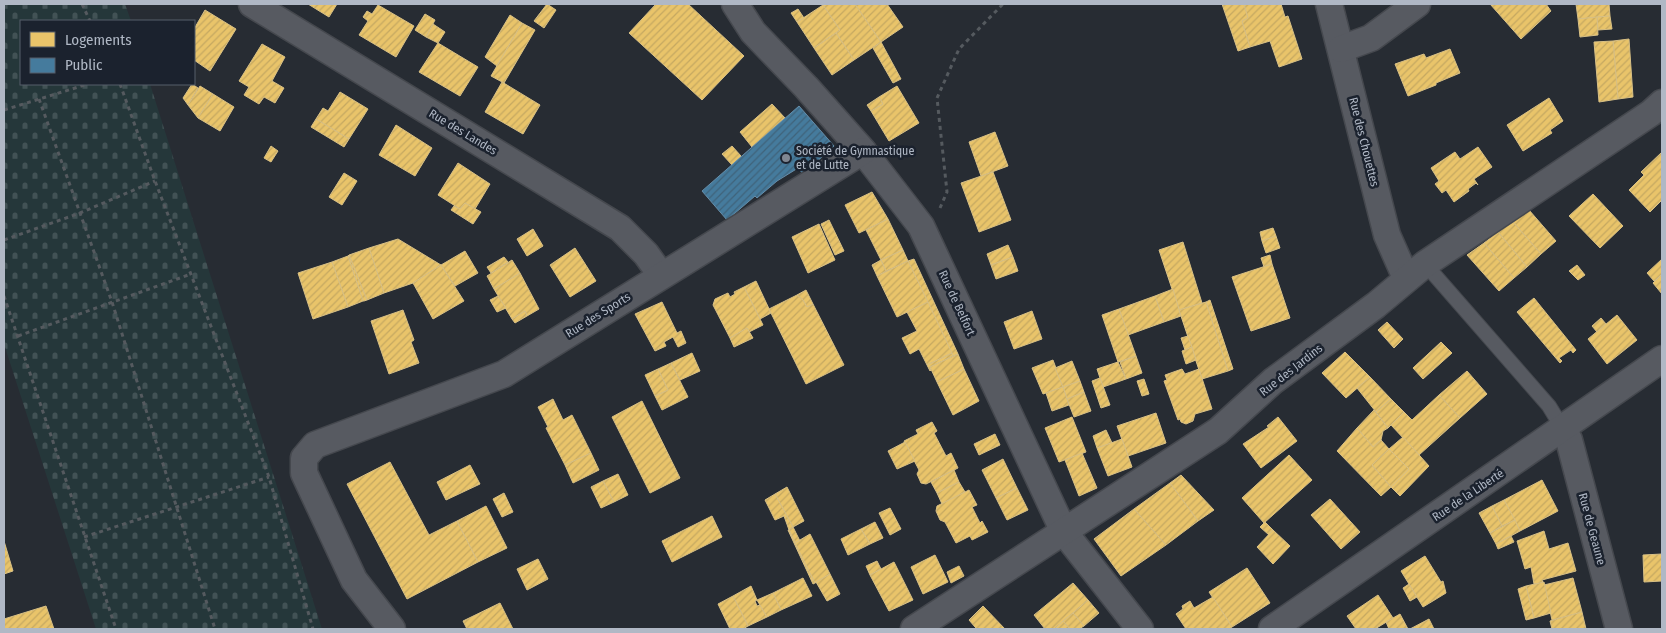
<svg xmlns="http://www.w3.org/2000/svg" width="1666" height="633" font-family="'Fira Sans Condensed',sans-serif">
	<defs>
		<pattern id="cemetery-stones" width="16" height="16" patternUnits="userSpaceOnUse" patternTransform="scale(1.25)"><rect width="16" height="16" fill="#25373a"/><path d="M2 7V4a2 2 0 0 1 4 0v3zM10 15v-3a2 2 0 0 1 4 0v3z" fill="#425255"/></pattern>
		<pattern id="homes-hatch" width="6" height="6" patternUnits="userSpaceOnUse" patternTransform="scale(1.25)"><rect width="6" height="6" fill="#e9c46a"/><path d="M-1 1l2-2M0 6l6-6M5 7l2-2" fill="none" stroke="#c5a861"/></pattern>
		<pattern id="public-hatch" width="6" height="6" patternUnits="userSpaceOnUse" patternTransform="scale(1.25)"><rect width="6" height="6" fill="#457b9d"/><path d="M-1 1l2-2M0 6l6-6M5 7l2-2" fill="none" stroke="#3f637b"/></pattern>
	</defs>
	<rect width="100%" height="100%" fill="#272c33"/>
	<path fill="url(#cemetery-stones)" d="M4,4H125L131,21H21V84H150L322,629H96L4,344Z"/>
	<g fill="url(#homes-hatch)" stroke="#d8c085">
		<path d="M308,4H337L329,17Z"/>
		<path d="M547,4L556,10L544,28L534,21Z"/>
		<path d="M656,4H688L744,56L702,100L629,33Z"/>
		<path d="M825,4H855L881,42L854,60L836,33L840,30L823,5Z"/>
		<path d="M855,4H887L903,27L881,42Z"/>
		<path d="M1222,4H1244L1248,18L1242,21L1250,47L1238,51Z"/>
		<path d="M1244,4H1281L1285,17L1288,16L1302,59L1279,67L1270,41L1250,47L1242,21L1248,18Z"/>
		<path d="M1490,4H1546L1551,11L1521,39Z"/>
		<path d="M1576,4H1609L1610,16L1578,19Z"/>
		<path d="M378,5L414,26L396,57L359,35L368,21L363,17L367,11L372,14Z"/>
		<path d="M823,5L840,30L814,48L797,22Z"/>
		<path d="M798,9L804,18L797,22L791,13Z"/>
		<path d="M205,10L236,29L210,71L194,60V29Z"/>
		<path d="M425,14L435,20L426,37L415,30Z"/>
		<path d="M510,15L522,23L497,66L485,57Z"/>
		<path d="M1610,16L1612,29L1598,30L1597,17Z"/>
		<path d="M1597,17L1598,35L1580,37L1578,19Z"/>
		<path d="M522,23L535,30L504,83L491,76Z"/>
		<path d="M433,24L445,32L438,43L426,37Z"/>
		<path d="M836,33L854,60L832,75L814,48Z"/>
		<path d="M1629,39L1633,97L1618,99L1613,41Z"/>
		<path d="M1613,41L1618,99L1599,102L1594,42Z"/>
		<path d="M881,42L901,79L893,83L873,48Z"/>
		<path d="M438,43L478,67L460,96L419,72Z"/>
		<path d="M262,44L285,57L272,81L284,88L275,103L264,97L259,104L244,95L249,87L239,81Z"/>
		<path d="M1450,49L1460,73L1436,83V85L1408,96L1395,64L1424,54L1426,58Z"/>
		<path d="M502,82L540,105L523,134L485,112Z"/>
		<path d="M192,84L198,88L188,105L183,98Z"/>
		<path d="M200,86L213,94L198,118L188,105Z"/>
		<path d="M897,86L919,123L889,141L871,111L883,104L879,97Z"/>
		<path d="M340,92L368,109L349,139L316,119L323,108L328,111Z"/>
		<path d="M213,94L234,107L220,131L198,118Z"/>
		<path d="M879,97L883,104L871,111L867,105Z"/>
		<path d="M1549,98L1563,121L1550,130L1552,133L1523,151L1507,125Z"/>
		<path d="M772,104L785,118L752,147L740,132Z"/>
		<path d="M316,119L349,139L344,147L311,127Z"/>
		<path d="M396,125L432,148L415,176L379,155Z"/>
		<path d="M995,132L1008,166L981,176L969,142Z"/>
		<path d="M271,146L278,151L271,162L264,158Z"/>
		<path d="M732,146L741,156L732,165L722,154Z"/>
		<path d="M1478,147L1492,167L1474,179L1478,185L1476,183L1468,189L1469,191L1454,202L1446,190L1442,193L1435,184L1439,181L1431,168L1455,152L1460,159Z"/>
		<path d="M1662,152V200L1650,212L1629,190L1644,175L1641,172Z"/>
		<path d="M458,163L490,184L475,209L465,203L460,209L438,195Z"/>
		<path d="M993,172L1011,220L979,232L961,183Z"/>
		<path d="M344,173L357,181L342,205L329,197Z"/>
		<path d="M872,192L888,219L859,233L845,205Z"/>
		<path d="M1593,194L1623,226L1600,248L1569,216Z"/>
		<path d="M465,203L481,212L473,224L451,210L454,206L460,209Z"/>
		<path d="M1529,210L1556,241L1541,254L1513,222Z"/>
		<path d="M888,219L903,250L881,260L866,230Z"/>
		<path d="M829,220L844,251L835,255L821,224Z"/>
		<path d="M1513,222L1541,254L1527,267L1498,232Z"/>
		<path d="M819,224L835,260L808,273L792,237Z"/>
		<path d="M1273,228L1276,236L1262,241L1260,232Z"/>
		<path d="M533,229L543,246L527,256L517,239Z"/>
		<path d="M1498,232L1527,267L1514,278L1484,243Z"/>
		<path d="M1276,236L1280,248L1266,253L1262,241Z"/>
		<path d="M398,239L441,265L413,283L384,293L369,248Z"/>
		<path d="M1183,242L1202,303L1179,310L1159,250Z"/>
		<path d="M1484,243L1514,278L1499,291L1467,255Z"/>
		<path d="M1008,245L1013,257L991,265L987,254Z"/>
		<path d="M369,248L384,293L367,300L349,255Z"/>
		<path d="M575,248L596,281L570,297L550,265Z"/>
		<path d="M903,250L908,261L886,271L881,260Z"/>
		<path d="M465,251L478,273L455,286L441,265Z"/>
		<path d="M349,255L367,300L364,301H363L348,256Z"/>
		<path d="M1270,255L1272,264L1264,267L1261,258Z"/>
		<path d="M348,256L363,301L348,307L332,262Z"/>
		<path d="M504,257L508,262L491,273L487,267Z"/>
		<path d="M1013,257L1018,271L996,279L991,265Z"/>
		<path d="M914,259L958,354L953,356L908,261Z"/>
		<path d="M1662,259V274L1654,281L1647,273Z"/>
		<path d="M512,260L520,273L494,289L487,276Z"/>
		<path d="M881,260L886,271L877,276L872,265Z"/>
		<path d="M908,261L928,302L897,317L877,276Z"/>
		<path d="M332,262L348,307L313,319L298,273Z"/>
		<path d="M1272,264L1290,318L1251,331L1232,277Z"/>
		<path d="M441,265L464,301L433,319L413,283Z"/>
		<path d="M1577,265L1585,275L1578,280L1569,271Z"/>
		<path d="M520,273L539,309L527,316L525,311L512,319L494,289Z"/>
		<path d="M1662,274V294L1653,283Z"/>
		<path d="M756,281L771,313L760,319L744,287Z"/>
		<path d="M744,287L763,325L749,332L747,328L730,338L713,305L715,299L728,293L730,297L735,294L734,292Z"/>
		<path d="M1173,289L1181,316L1164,322L1155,296Z"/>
		<path d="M806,290L813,304L807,307L803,300L797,295Z"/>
		<path d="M797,295L803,300L807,307L813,304L844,365L806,384L769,309Z"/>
		<path d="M498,296L506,308L497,312L490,300Z"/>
		<path d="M1155,296L1164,322L1128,335L1119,309Z"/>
		<path d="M1534,298L1576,350L1573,353L1571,350L1559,358L1562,361L1560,363L1517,312Z"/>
		<path d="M1210,300L1233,369L1228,371L1206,302Z"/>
		<path d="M662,302L677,333L681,331L686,343L678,347L673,337L664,342L666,346L655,351L635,314Z"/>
		<path d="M928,302L952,353L927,365L919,349L910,354L902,338L917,331L907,312Z"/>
		<path d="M1206,302L1228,371L1202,379L1179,310Z"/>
		<path d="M1119,309L1136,356L1118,362L1102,315Z"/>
		<path d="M403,310L414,340L411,342L419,363L389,374L371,321Z"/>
		<path d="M525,311L527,316L515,323L512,319Z"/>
		<path d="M1032,311L1042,339L1014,349L1004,322Z"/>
		<path d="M1617,315L1637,340L1607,364L1588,339Z"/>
		<path d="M1601,318L1606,324L1597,332L1592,326Z"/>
		<path d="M1387,322L1403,339L1394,348L1378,330Z"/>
		<path d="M747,328L753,338L734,347L730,338Z"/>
		<path d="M1188,336L1192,347L1185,350L1181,338Z"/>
		<path d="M1441,342L1452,353L1423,379L1413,368Z"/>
		<path d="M1192,347L1196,360L1186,364L1182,351Z"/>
		<path d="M1345,352L1370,377L1346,398L1322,373Z"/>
		<path d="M692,353L700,371L680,380L671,363Z"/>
		<path d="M952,353L953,356L930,367L931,370L930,371L927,365Z"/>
		<path d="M958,354L964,369L937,382L930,367Z"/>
		<path d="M1136,356L1142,373L1126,379L1120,362Z"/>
		<path d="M1053,360L1063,387L1043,394L1032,368Z"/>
		<path d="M1072,361L1080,381L1063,387L1055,368Z"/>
		<path d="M1118,362L1126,379L1103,387L1097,369Z"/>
		<path d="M671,363L688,397L662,410L655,396L668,390L658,369Z"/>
		<path d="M658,369L668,390L655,396L645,375Z"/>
		<path d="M964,369L979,401L953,415L937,382Z"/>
		<path d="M1182,369L1185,374L1199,369L1212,409L1195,414L1193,421L1186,424L1181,422L1180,419L1178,420L1164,381L1167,380L1165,375Z"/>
		<path d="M1467,371L1487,394L1460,418L1439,395Z"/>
		<path d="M1370,377L1391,399L1376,412L1357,388Z"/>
		<path d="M1100,378L1110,405L1101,408L1092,381Z"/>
		<path d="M1144,379L1149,394L1142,396L1137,381Z"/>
		<path d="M1080,381L1084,392L1067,399L1063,387Z"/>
		<path d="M1063,387L1069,405L1052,411L1046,393Z"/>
		<path d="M1084,392L1091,411L1074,417L1067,399Z"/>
		<path d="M1439,395L1460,418L1419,455L1391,425L1404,412L1412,420Z"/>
		<path d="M553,399L563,420L572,415L591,453L565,465L546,428L548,427L538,407Z"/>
		<path d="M1391,399L1404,412L1388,428L1376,412Z"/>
		<path d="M642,401L680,478L650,493L612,417Z"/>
		<path d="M1374,410L1388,428L1383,431L1381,440L1373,447L1357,428Z"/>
		<path d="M1156,413L1166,443L1128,456L1117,426Z"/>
		<path d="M1072,417L1086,452L1059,462L1045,428Z"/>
		<path d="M1278,417L1297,441L1261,468L1243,444L1269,427L1267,426Z"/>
		<path d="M932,422L937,431L934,433L946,456L951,453L958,468L926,484L921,483L917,474L919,470L904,441L918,434L916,430Z"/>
		<path d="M1357,428L1373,447L1381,440L1389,449L1372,465L1391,487L1381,496L1337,451Z"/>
		<path d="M1106,430L1112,443L1097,448L1093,436Z"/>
		<path d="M995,434L1000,445L979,455L974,444Z"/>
		<path d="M1403,437L1429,466L1400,496L1391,487L1409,469L1389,449Z"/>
		<path d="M1122,439L1132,467L1108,476L1097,448Z"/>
		<path d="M905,442L915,461L897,469L888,451Z"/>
		<path d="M1389,449L1409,469L1391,487L1372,465Z"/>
		<path d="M591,453L599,470L573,483L565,465Z"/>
		<path d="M1082,453L1097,488L1079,496L1065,460Z"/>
		<path d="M1289,455L1312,480L1264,523L1242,498Z"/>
		<path d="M1003,459L1017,488L996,498L982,470Z"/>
		<path d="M390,462L429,535L457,521L478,562L407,599L347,484Z"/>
		<path d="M470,465L480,484L446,500L437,482Z"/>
		<path d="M954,470L959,482L937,493L931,482Z"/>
		<path d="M618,474L628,495L614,502L603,481Z"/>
		<path d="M1181,475L1214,510L1198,521L1170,483Z"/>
		<path d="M1542,480L1558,511L1520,531L1504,500Z"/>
		<path d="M603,481L614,502L601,508L591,487Z"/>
		<path d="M959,482L965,492L942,504L937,493Z"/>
		<path d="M1170,483L1198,521L1166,545L1134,509Z"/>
		<path d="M787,487L804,521L793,527L775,494Z"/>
		<path d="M1017,488L1028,510L1007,520L996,498Z"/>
		<path d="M969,490L977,505L972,507L980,523L982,521L988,532L972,540L970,536L956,543L945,522L940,520L936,511L937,506Z"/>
		<path d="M504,493L513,512L502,517L493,499Z"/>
		<path d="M775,494L793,527L789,530L784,516L775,520L765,500Z"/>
		<path d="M1330,499L1360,532L1341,549L1311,515Z"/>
		<path d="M1504,500L1515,520L1502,526L1492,506Z"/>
		<path d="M486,506L507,548L478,562L457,521Z"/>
		<path d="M1492,506L1502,526L1490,533L1479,513Z"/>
		<path d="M890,508L901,529L890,535L879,513Z"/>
		<path d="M1134,509L1166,545L1121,576L1094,539Z"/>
		<path d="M712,516L722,537L672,562L662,541Z"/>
		<path d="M1515,520L1520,531L1496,544L1490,533Z"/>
		<path d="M875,522L883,538L870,544L861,529Z"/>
		<path d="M1265,522L1273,530L1269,535L1260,527Z"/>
		<path d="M793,527L800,541L795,543L789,530Z"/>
		<path d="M861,529L870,544L848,555L841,539Z"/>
		<path d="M788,530H789L815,583L813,584Z"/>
		<path d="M1273,530L1290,546L1273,564L1257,547Z"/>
		<path d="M1544,531L1549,549L1568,543L1576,571L1542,580L1543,583L1534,584L1531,567L1525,569L1517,541Z"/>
		<path d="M810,534L830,574L815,583L795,543Z"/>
		<path d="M1511,536L1514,542L1498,549L1496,544Z"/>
		<path d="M4,541L13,571L4,574Z"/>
		<path d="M1662,554V581L1644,582L1643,555Z"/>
		<path d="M935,555L948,582L923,594L911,567Z"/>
		<path d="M1425,556L1441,582L1443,581L1446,593L1423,607L1401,571Z"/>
		<path d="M538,559L548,579L527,590L517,569Z"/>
		<path d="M877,561L881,569L870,575L866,566Z"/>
		<path d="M894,562L913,600L889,611L870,575Z"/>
		<path d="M959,566L964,576L951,583L947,572Z"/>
		<path d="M1247,568L1270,603L1232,627L1209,592Z"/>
		<path d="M830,574L840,594L827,601L816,582Z"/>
		<path d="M803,578L812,596L781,610L773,593Z"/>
		<path d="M1573,578L1582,612L1552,620L1544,585Z"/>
		<path d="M1544,582L1551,613L1534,618L1526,586Z"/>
		<path d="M1073,583L1088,600L1054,629H1045L1034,615Z"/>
		<path d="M1409,584L1417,597L1410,601L1403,588Z"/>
		<path d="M751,586L757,600L755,601L757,606L760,605L767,617L748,626L733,596Z"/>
		<path d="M1526,586L1534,618L1526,620L1518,589Z"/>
		<path d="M773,593L781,610L767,617L757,600Z"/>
		<path d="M1378,595L1393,618L1375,629H1356L1347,616Z"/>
		<path d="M733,596L748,626L743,629H730L718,604Z"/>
		<path d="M1213,597L1232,627L1229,629H1186L1176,614L1183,609L1182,606L1190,601L1194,608Z"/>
		<path d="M1088,600L1099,613L1084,626L1073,613Z"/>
		<path d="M500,603L513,629H467L463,621Z"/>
		<path d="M46,606L54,629H4V619Z"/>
		<path d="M983,606L1005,629H977L975,627L969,620Z"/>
		<path d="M1582,612L1586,629H1552L1550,621Z"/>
		<path d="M1073,613L1084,626L1079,629H1070L1063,621Z"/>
		<path d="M1400,614L1408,629H1389L1386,622Z"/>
		<path d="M1429,619L1434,629H1410Z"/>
		<path d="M1063,621L1070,629H1055Z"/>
	</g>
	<path fill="url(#public-hatch)" stroke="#658da9" d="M799,106L834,146L803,174L798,168L777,181L757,198L755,196L727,220L702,191Z"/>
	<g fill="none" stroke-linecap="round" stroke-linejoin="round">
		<g stroke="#45484e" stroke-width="16">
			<path id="lane" d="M1425,264L1549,406L1563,429"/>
		</g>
		<g stroke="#45484e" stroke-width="29">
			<g id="street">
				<path d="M252,4L620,228L646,254L661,275"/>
				<path d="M735,4L753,32L806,87L863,151L921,226L1064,532L1140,629"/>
				<path d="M1329,4L1387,235L1406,278"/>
				<path d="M1341,49L1371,38L1417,4"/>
				<path d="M1563,429L1569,440L1619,629"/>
				<path d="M392,629L354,580L304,473V458L315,445L504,374L863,151"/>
				<path d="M914,629L1218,431L1273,381L1376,305L1425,264L1651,113L1662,103"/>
				<path d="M1272,629L1662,359"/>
			</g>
		</g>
		<g stroke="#555a5f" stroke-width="3" stroke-dasharray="4 4" stroke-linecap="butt">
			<path d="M82,4L90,21"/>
			<path d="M120,84L155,181L269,477L313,629"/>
			<path d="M39,99L112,302L215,629"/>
			<path d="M4,110L88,84"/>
			<path d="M940,208L947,192L937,98L959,49L1003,4"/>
			<path d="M4,240L80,213L155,181"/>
			<path d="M4,296L116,629"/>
			<path d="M18,336L191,274"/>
			<path d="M84,537L269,477"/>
		</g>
		<use href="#lane" stroke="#575a61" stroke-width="14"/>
		<use href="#street" stroke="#575a61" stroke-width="26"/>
	</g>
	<circle fill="#808792" stroke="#1b222e" stroke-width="2" cx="786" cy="158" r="5"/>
	<g text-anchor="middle" stroke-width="5" stroke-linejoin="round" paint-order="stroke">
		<g font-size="12" fill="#b0b8c5" stroke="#1b222e">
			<text transform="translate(463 132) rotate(31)" y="4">Rue des Landes</text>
			<text transform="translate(1364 142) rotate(76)" y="4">Rue des Chouettes</text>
			<text transform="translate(957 303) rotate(65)" y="4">Rue de Belfort</text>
			<text transform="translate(598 315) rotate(-32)" y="4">Rue des Sports</text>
			<text transform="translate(1291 370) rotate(-38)" y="4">Rue des Jardins</text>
			<text transform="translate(1468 495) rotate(-34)" y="4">Rue de la Liberté</text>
			<text transform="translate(1592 529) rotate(75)" y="4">Rue de Geaune</text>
		</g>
		<g font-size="12" fill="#b0b8c5" stroke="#1b222e" text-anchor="start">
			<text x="796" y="155">Société de Gymnastique<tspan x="796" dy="14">et de Lutte</tspan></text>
		</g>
	</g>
	<rect width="1666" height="633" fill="none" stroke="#b0b8c5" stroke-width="10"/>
	<rect x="20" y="20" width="175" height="65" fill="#1b222e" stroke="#575e6a"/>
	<rect x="30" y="32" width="25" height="15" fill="#e9c46a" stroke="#575e6a"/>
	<text x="65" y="45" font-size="15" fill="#b0b8c5">Logements</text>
	<rect x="30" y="58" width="25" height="15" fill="#457b9d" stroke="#575e6a"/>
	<text x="65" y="70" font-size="15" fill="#b0b8c5">Public</text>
</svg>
